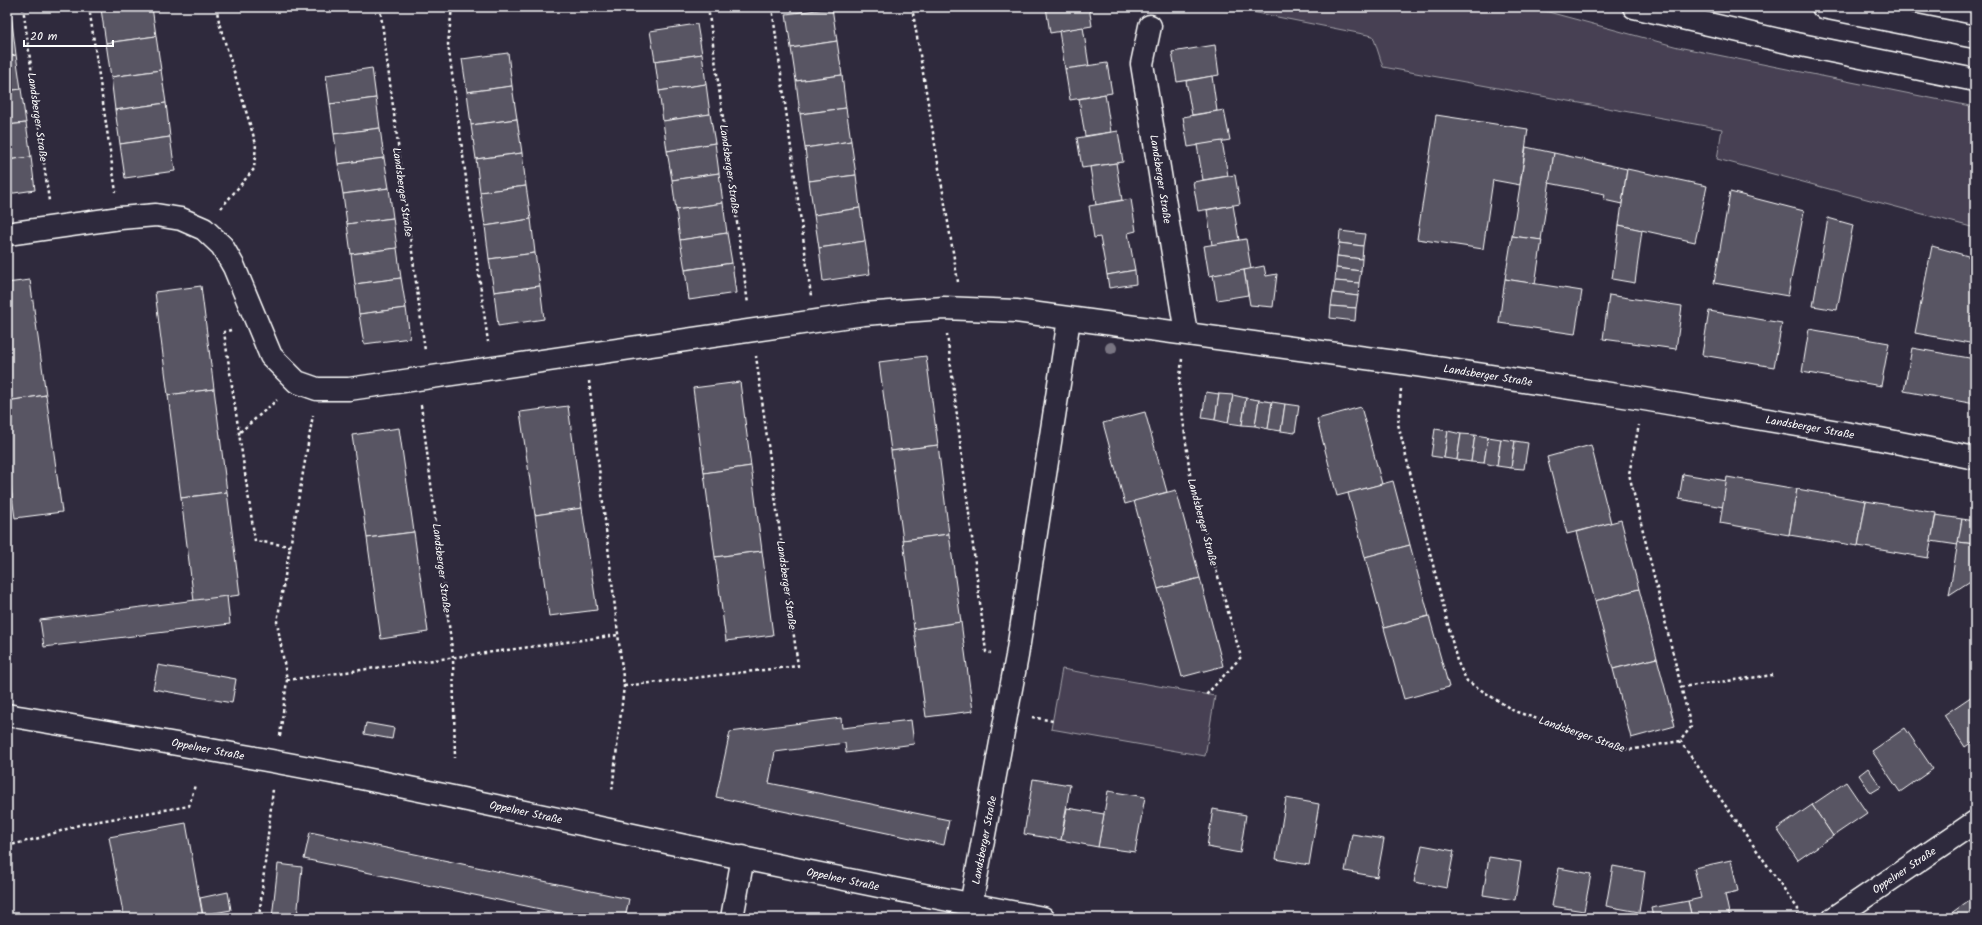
<svg xmlns="http://www.w3.org/2000/svg" width="1982" height="925" font-family="Kalam,sans-serif">
	<rect width="100%" height="100%" fill="#2f2a3d"/>
	<filter id="ink" filterUnits="userSpaceOnUse"><feTurbulence type="fractalNoise" baseFrequency=".025" numOctaves="2"/><feDisplacementMap in="SourceGraphic" scale="8" xChannelSelector="R" yChannelSelector="G"/><feConvolveMatrix kernelMatrix="1 2 1 2 8 2 1 2 1" color-interpolation-filters="sRGB"/></filter>
	<g filter="url(#ink)">
		<g fill="#464152" stroke="#a2a0a8">
			<path d="M1227,7H1530L1678,47L1975,107V228L1717,159L1722,129L1383,67L1373,36Z"/>
			<path d="M1062,669L1215,696L1205,756L1051,729Z"/>
		</g>
		<g fill="#595564" stroke="#fff">
			<path d="M7,7H10L12,22H7Z"/>
			<path d="M101,7H120L101,9Z"/>
			<path d="M120,7H152L156,36L106,43L101,9Z"/>
			<path d="M1046,7H1089L1092,26L1050,33Z"/>
			<path d="M832,8L837,41L791,48L786,14Z"/>
			<path d="M7,22H12L16,55L7,57Z"/>
			<path d="M697,24L702,54L655,61L650,31Z"/>
			<path d="M1083,27L1089,66L1065,69L1059,31Z"/>
			<path d="M156,36L161,70L111,77L106,43Z"/>
			<path d="M837,41L842,75L796,81L791,48Z"/>
			<path d="M1215,45L1219,75L1177,82L1172,52Z"/>
			<path d="M508,53L512,86L467,92L462,59Z"/>
			<path d="M702,54L706,84L659,91L655,61Z"/>
			<path d="M16,55L21,89L7,91V57Z"/>
			<path d="M1107,63L1112,93L1070,100L1065,69Z"/>
			<path d="M372,68L376,98L330,104L326,75Z"/>
			<path d="M161,70L166,103L115,110L111,77Z"/>
			<path d="M842,75L846,108L800,114L796,81Z"/>
			<path d="M1212,76L1217,111L1192,115L1186,81Z"/>
			<path d="M706,84L710,114L663,121L659,91Z"/>
			<path d="M512,86L517,119L471,125L467,92Z"/>
			<path d="M21,89L26,123L7,125V91Z"/>
			<path d="M1105,94L1111,132L1085,136L1079,99Z"/>
			<path d="M376,98L380,128L334,134L330,104Z"/>
			<path d="M166,103L170,137L120,144L115,110Z"/>
			<path d="M846,108L851,141L805,148L800,114Z"/>
			<path d="M1224,110L1230,140L1188,147L1183,117Z"/>
			<path d="M710,114L715,143L667,151L663,121Z"/>
			<path d="M1436,115L1528,129L1520,185L1493,180L1483,249L1417,239Z"/>
			<path d="M517,119L522,153L476,159L471,125Z"/>
			<path d="M26,123L31,157L7,160V125Z"/>
			<path d="M380,128L384,158L338,164L334,134Z"/>
			<path d="M1118,131L1123,162L1082,168L1077,138Z"/>
			<path d="M170,137L175,171L125,178L120,144Z"/>
			<path d="M851,141L856,175L809,181L805,148Z"/>
			<path d="M1222,141L1228,176L1203,180L1197,145Z"/>
			<path d="M715,143L719,173L672,180L667,151Z"/>
			<path d="M1526,147L1554,153L1541,240L1512,236Z"/>
			<path d="M522,153L526,186L480,192L476,159Z"/>
			<path d="M1554,153L1627,169L1622,204L1604,200L1605,194L1549,183Z"/>
			<path d="M31,157L35,190L7,194V160Z"/>
			<path d="M384,158L389,188L343,194L338,164Z"/>
			<path d="M1116,163L1122,200L1096,205L1090,167Z"/>
			<path d="M1627,169L1707,186L1695,242L1619,225Z"/>
			<path d="M719,173L723,203L676,210L672,180Z"/>
			<path d="M856,175L860,208L814,215L809,181Z"/>
			<path d="M1235,175L1240,204L1198,211L1193,182Z"/>
			<path d="M526,186L531,219L485,226L480,192Z"/>
			<path d="M389,188L393,218L347,224L343,194Z"/>
			<path d="M1730,192L1804,211L1788,296L1714,283Z"/>
			<path d="M1131,199L1136,231L1128,233L1135,270L1107,275L1100,237L1094,238L1089,206Z"/>
			<path d="M723,203L727,233L680,240L676,210Z"/>
			<path d="M1233,205L1239,240L1212,245L1207,210Z"/>
			<path d="M860,208L865,241L819,248L814,215Z"/>
			<path d="M393,218L397,248L351,254L347,224Z"/>
			<path d="M1828,218L1853,225L1837,310L1813,306Z"/>
			<path d="M531,219L535,253L489,259L485,226Z"/>
			<path d="M1619,225L1642,230L1635,283L1612,279Z"/>
			<path d="M1340,231L1365,234L1363,246L1339,243Z"/>
			<path d="M727,233L732,263L685,270L680,240Z"/>
			<path d="M1512,236L1542,240L1535,284L1505,279Z"/>
			<path d="M1246,239L1251,269L1209,276L1204,246Z"/>
			<path d="M865,241L870,274L823,281L819,248Z"/>
			<path d="M1339,243L1363,246L1362,259L1337,256Z"/>
			<path d="M1932,246L1975,258V344L1915,333Z"/>
			<path d="M397,248L401,278L355,284L351,254Z"/>
			<path d="M535,253L540,286L494,292L489,259Z"/>
			<path d="M1337,256L1362,259L1361,271L1336,268Z"/>
			<path d="M732,263L736,293L689,300L685,270Z"/>
			<path d="M1264,266L1266,276L1277,274L1273,307L1250,305L1244,270Z"/>
			<path d="M1336,268L1361,271L1359,283L1335,281Z"/>
			<path d="M1135,270L1136,284L1109,288L1107,275Z"/>
			<path d="M1244,270L1248,295L1217,300L1213,275Z"/>
			<path d="M401,278L406,308L359,314L355,284Z"/>
			<path d="M1505,279L1582,291L1575,334L1499,323Z"/>
			<path d="M30,280L46,395L7,401V283Z"/>
			<path d="M1335,281L1359,283L1358,296L1333,293Z"/>
			<path d="M201,286L214,389L168,395L155,292Z"/>
			<path d="M540,286L544,319L498,326L494,292Z"/>
			<path d="M1333,293L1358,296L1356,308L1331,306Z"/>
			<path d="M1609,295L1682,306L1676,349L1603,339Z"/>
			<path d="M1331,306L1356,308L1355,321L1330,318Z"/>
			<path d="M406,308L410,338L364,344L359,314Z"/>
			<path d="M1709,311L1782,323L1774,367L1702,355Z"/>
			<path d="M1809,329L1889,343L1881,386L1802,372Z"/>
			<path d="M1912,348L1975,359V404L1904,391Z"/>
			<path d="M926,356L938,445L891,451L879,362Z"/>
			<path d="M740,382L751,466L704,473L693,388Z"/>
			<path d="M214,389L227,492L181,498L168,395Z"/>
			<path d="M1206,392L1219,394L1215,420L1202,418Z"/>
			<path d="M1219,394L1233,395L1228,423L1215,420Z"/>
			<path d="M46,395L62,512L15,518L7,460V401Z"/>
			<path d="M1233,395L1246,398L1242,425L1228,423Z"/>
			<path d="M1246,398L1259,400L1255,426L1242,425Z"/>
			<path d="M1259,400L1272,402L1268,429L1255,426Z"/>
			<path d="M1272,402L1285,404L1281,431L1268,429Z"/>
			<path d="M1285,404L1299,406L1295,433L1281,431Z"/>
			<path d="M568,406L582,508L535,515L520,412Z"/>
			<path d="M1361,407L1382,484L1337,496L1317,419Z"/>
			<path d="M1145,412L1167,492L1125,504L1103,423Z"/>
			<path d="M399,428L414,532L367,538L352,435Z"/>
			<path d="M1435,429L1448,431L1444,458L1431,456Z"/>
			<path d="M1448,431L1461,434L1457,460L1444,458Z"/>
			<path d="M1461,434L1475,435L1471,462L1457,460Z"/>
			<path d="M1475,435L1488,437L1484,463L1471,462Z"/>
			<path d="M1488,437L1501,439L1497,466L1484,463Z"/>
			<path d="M1501,439L1515,441L1511,468L1497,466Z"/>
			<path d="M1515,441L1528,443L1524,469L1511,468Z"/>
			<path d="M938,445L949,534L903,540L891,451Z"/>
			<path d="M1591,445L1611,523L1567,534L1547,457Z"/>
			<path d="M751,466L762,551L715,557L704,473Z"/>
			<path d="M1683,474L1727,481L1723,507L1679,499Z"/>
			<path d="M1727,477L1797,489L1789,535L1720,523Z"/>
			<path d="M1393,481L1410,545L1365,557L1348,493Z"/>
			<path d="M1797,489L1866,501L1858,546L1789,535Z"/>
			<path d="M1176,490L1200,578L1158,589L1134,501Z"/>
			<path d="M227,492L240,595L194,601L181,498Z"/>
			<path d="M1866,501L1936,513L1928,558L1858,546Z"/>
			<path d="M582,508L597,610L549,616L535,515Z"/>
			<path d="M1936,515L1962,519L1958,545L1931,541Z"/>
			<path d="M1962,519L1975,521V544L1958,542Z"/>
			<path d="M1621,520L1639,589L1595,601L1577,532Z"/>
			<path d="M414,532L428,632L381,639L367,538Z"/>
			<path d="M949,534L961,622L914,629L903,540Z"/>
			<path d="M1958,542L1975,544V578L1949,595Z"/>
			<path d="M1410,545L1429,616L1384,628L1365,557Z"/>
			<path d="M762,551L773,635L726,641L715,557Z"/>
			<path d="M1200,578L1223,666L1182,677L1158,589Z"/>
			<path d="M1639,589L1657,658L1613,669L1595,601Z"/>
			<path d="M227,596L230,624L44,647L40,620Z"/>
			<path d="M1429,616L1449,687L1404,699L1384,628Z"/>
			<path d="M961,622L973,711L926,717L914,629Z"/>
			<path d="M1657,658L1675,726L1631,738L1613,669Z"/>
			<path d="M158,665L236,679L232,703L153,689Z"/>
			<path d="M1975,694V740L1965,747L1944,715Z"/>
			<path d="M841,718L842,728L911,720L914,744L846,753L845,743L775,752L769,783L949,820L944,845L716,797L730,732Z"/>
			<path d="M366,723L394,728L392,739L364,734Z"/>
			<path d="M1905,728L1933,769L1900,792L1872,751Z"/>
			<path d="M1868,768L1881,787L1871,793L1859,775Z"/>
			<path d="M1033,779L1070,785L1061,840L1024,834Z"/>
			<path d="M1846,782L1867,813L1833,836L1812,805Z"/>
			<path d="M1108,791L1145,797L1135,852L1098,847Z"/>
			<path d="M1286,798L1319,804L1309,865L1276,859Z"/>
			<path d="M1812,805L1833,836L1798,860L1777,829Z"/>
			<path d="M1067,808L1104,814L1098,847L1061,840Z"/>
			<path d="M1213,809L1246,815L1240,853L1207,847Z"/>
			<path d="M186,823L203,918H124L109,837Z"/>
			<path d="M310,832L629,899L625,918H583L304,859Z"/>
			<path d="M1352,834L1384,839L1377,877L1345,871Z"/>
			<path d="M1422,845L1454,851L1447,888L1414,882Z"/>
			<path d="M1489,857L1521,862L1515,900L1483,895Z"/>
			<path d="M1731,860L1738,891L1725,894L1730,918H1692L1688,901L1701,898L1694,868Z"/>
			<path d="M278,864L302,867L297,918H272Z"/>
			<path d="M1613,866L1645,872L1639,912L1606,906Z"/>
			<path d="M1559,868L1591,874L1584,911L1552,906Z"/>
			<path d="M228,892L231,910L203,915L200,898Z"/>
			<path d="M1975,896V918H1953L1950,914Z"/>
			<path d="M1688,901L1692,918H1653L1651,908Z"/>
		</g>
		<g fill="none" stroke-linecap="round" stroke-linejoin="round">
			<g stroke="#fff" stroke-width="25">
				<g id="minor">
					<path d="M1150,26L1142,64L1186,333"/>
					<path d="M7,234L120,218L156,215L181,219L204,229L222,246L234,267L271,356L297,382L317,389H349L864,314L944,308L1016,311L1403,363L1644,399L1880,439L1975,458"/>
					<path d="M7,715C120,734 234,753 346,775C579,822 810,875 1043,918"/>
					<path d="M971,905L1017,656L1069,319"/>
					<path d="M732,918L743,857"/>
					<path d="M1834,918L1975,822"/>
				</g>
			</g>
			<g stroke="#fff" stroke-width="25">
				<g id="highway">
					<path d="M1634,7L1796,44L1975,80"/>
					<path d="M1823,7L1975,37"/>
				</g>
			</g>
			<g stroke="#fff" stroke-width="2.5" stroke-dasharray="3 3" stroke-linecap="butt">
				<path d="M23,7L49,201"/>
				<path d="M89,7L116,192"/>
				<path d="M216,7L220,26L256,144L254,169L221,208"/>
				<path d="M380,7L425,351"/>
				<path d="M452,7L448,44L488,342"/>
				<path d="M708,7L748,304"/>
				<path d="M772,7L811,296"/>
				<path d="M912,7L958,282"/>
				<path d="M231,330L224,332L255,541L290,546"/>
				<path d="M947,334L986,652L991,653"/>
				<path d="M1182,359L1179,387L1191,482L1241,657L1206,695"/>
				<path d="M589,381L624,686L612,791"/>
				<path d="M1401,389L1398,424L1457,661L1467,681L1514,711L1629,750L1680,741L1691,727L1629,474L1639,425"/>
				<path d="M421,405L453,657L455,758"/>
				<path d="M240,432L277,400"/>
				<path d="M7,605L9,629L7,659"/>
				<path d="M287,680L618,635"/>
				<path d="M624,686L798,666L756,356"/>
				<path d="M1681,687L1773,675"/>
				<path d="M1032,717L1053,721"/>
				<path d="M280,736L287,680L277,622L313,415"/>
				<path d="M1680,741L1798,909L1797,918"/>
				<path d="M7,846L39,838L82,824L189,806L195,785"/>
				<path d="M259,918L273,789"/>
			</g>
			<use href="#minor" stroke="#2f2a3d" stroke-width="22"/>
			<use href="#highway" stroke="#2f2a3d" stroke-width="22"/>
		</g>
		<circle fill="#797582" cx="1111" cy="348" r="6"/>
	</g>
	<g text-anchor="middle" stroke-width="4" stroke-linejoin="round" paint-order="stroke">
		<g font-size="11" fill="#fff" stroke="#2f2a3d">
			<text transform="translate(38 117) rotate(82)" y="4">Landsberger Straße</text>
			<text transform="translate(730 169) rotate(82)" y="4">Landsberger Straße</text>
			<text transform="translate(1161 179) rotate(81)" y="4">Landsberger Straße</text>
			<text transform="translate(403 192) rotate(82)" y="4">Landsberger Straße</text>
			<text transform="translate(1488 375) rotate(9)" y="4">Landsberger Straße</text>
			<text transform="translate(1810 427) rotate(10)" y="4">Landsberger Straße</text>
			<text transform="translate(1203 522) rotate(75)" y="4">Landsberger Straße</text>
			<text transform="translate(442 568) rotate(83)" y="4">Landsberger Straße</text>
			<text transform="translate(787 585) rotate(82)" y="4">Landsberger Straße</text>
			<text transform="translate(1582 734) rotate(19)" y="4">Landsberger Straße</text>
			<text transform="translate(208 749) rotate(11)" y="4">Oppelner Straße</text>
			<text transform="translate(526 812) rotate(12)" y="4">Oppelner Straße</text>
			<text transform="translate(984 840) rotate(-79)" y="4">Landsberger Straße</text>
			<text transform="translate(1904 870) rotate(-34)" y="4">Oppelner Straße</text>
			<text transform="translate(843 879) rotate(12)" y="4">Oppelner Straße</text>
		</g>
	</g>
	<rect width="1982" height="925" fill="none" stroke="#2f2a3d" stroke-width="24"/>
	<rect x="12" y="12" width="1958" height="901" fill="none" stroke="#fff" stroke-width="1.5" filter="url(#ink)"/>
	<path d="M24 40v6h89v-6" fill="none" stroke="#ffffff" stroke-width="2"/>
	<text x="30" y="40" font-size="12" fill="#ffffff" stroke="#2f2a3d" stroke-width="3" paint-order="stroke">20 m</text>
</svg>
